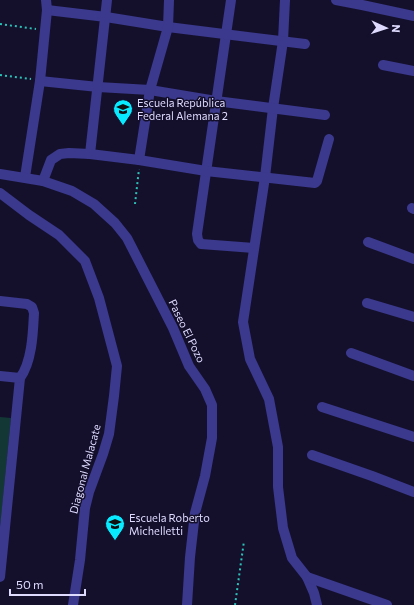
<svg xmlns="http://www.w3.org/2000/svg" width="414" height="605" font-family="Commissioner,sans-serif">
	<rect width="100%" height="100%" fill="#14102c"/>
	<path fill="#133735" d="M0,417L11,418L0,530Z"/>
	<g fill="none" stroke-linecap="round" stroke-linejoin="round">
		<g stroke="#2bc3b8" stroke-width="2" stroke-dasharray="2 3" stroke-linecap="butt">
			<path d="M0,24L36,29"/>
			<path d="M0,75L31,79"/>
			<path d="M135,204L139,169"/>
			<path d="M235,605L244,541"/>
		</g>
		<g stroke="#3b398d" stroke-width="10">
			<path d="M231,0L197,234L198,240L201,244L254,248"/>
			<path d="M285,0L283,41L273,108L265,177L243,322L250,359L269,399L278,447V487L283,528L292,558L307,577L314,593L317,605"/>
			<path d="M336,0L362,5L414,16"/>
			<path d="M47,10L106,17L168,27L305,44"/>
			<path d="M383,65L414,71"/>
			<path d="M40,81L98,87L150,90L216,101L325,115"/>
			<path d="M90,154L107,0"/>
			<path d="M139,160L150,90L168,27L169,0"/>
			<path d="M25,177L40,81L47,10L46,0"/>
			<path d="M43,181L51,160L60,154L69,153L90,154L139,160L206,171L315,183L317,181L329,139"/>
			<path d="M0,193L29,215L59,235L85,261L99,298L117,366L114,396L109,434L103,454L89,492L85,508L80,560L73,605"/>
			<path d="M412,208L414,209"/>
			<path d="M368,242L414,259"/>
			<path d="M0,301L27,304L32,307L34,313C33,333 32,362 20,378L0,577"/>
			<path d="M367,303L414,317"/>
			<path d="M351,353L414,376"/>
			<path d="M0,376L20,378"/>
			<path d="M322,407L414,437"/>
			<path d="M312,455L372,476L414,492"/>
			<path d="M307,577L387,605"/>
		</g>
		<path stroke="#3b398d" stroke-width="10" d="M0,174L43,181L72,191L94,204L115,223L127,238L173,328L189,366L205,389L212,405V438L205,476L195,513L190,557L187,605"/>
	</g>
	<defs>
		<g id="school-pin" transform="scale(1)"><path d="M0 17L-7.5 6A9.5 9.5 0 1 1 7.5 6Z" fill="#07eaff" stroke="#14102c"/><path d="M0-5L7-2L0 1L-7-2ZM-4 1L0 2.5L4 1V4Q0 6-4 4Z" fill="#111"/></g>
	</defs>
	<g fill-rule="evenodd">
		<use href="#school-pin" x="123" y="109"/>
		<use href="#school-pin" x="115" y="524"/>
	</g>
	<g text-anchor="middle" stroke-width="3" stroke-linejoin="round" paint-order="stroke">
		<g font-size="11" fill="#dfdbff" stroke="#14102c" text-anchor="start">
			<text x="137" y="107">Escuela República<tspan x="137" dy="13">Federal Alemana 2</tspan></text>
			<text x="129" y="522">Escuela Roberto<tspan x="129" dy="13">Michelletti</tspan></text>
		</g>
		<g font-size="11" fill="#dfdbff" stroke="#14102c">
			<text transform="translate(187 331) rotate(64)" y="4">Paseo El Pozo</text>
			<text transform="translate(85 469) rotate(-75)" y="4">Diagonal Malacate</text>
		</g>
	</g>
	<g transform="translate(386 28) rotate(93)" stroke="#14102c" stroke-width="3" paint-order="stroke">
	<path d="M0-3L7 15L0 10L-7 15Z" fill="#dfdbff"/>
	<text y="-6" font-size="11" font-weight="bold" text-anchor="middle" fill="#dfdbff">N</text>
	</g>
	<path d="M10 589v6h75v-6" fill="none" stroke="#dfdbff" stroke-width="2"/>
	<text x="16" y="589" font-size="12" fill="#dfdbff" stroke="#14102c" stroke-width="3" paint-order="stroke">50 m</text>
</svg>
